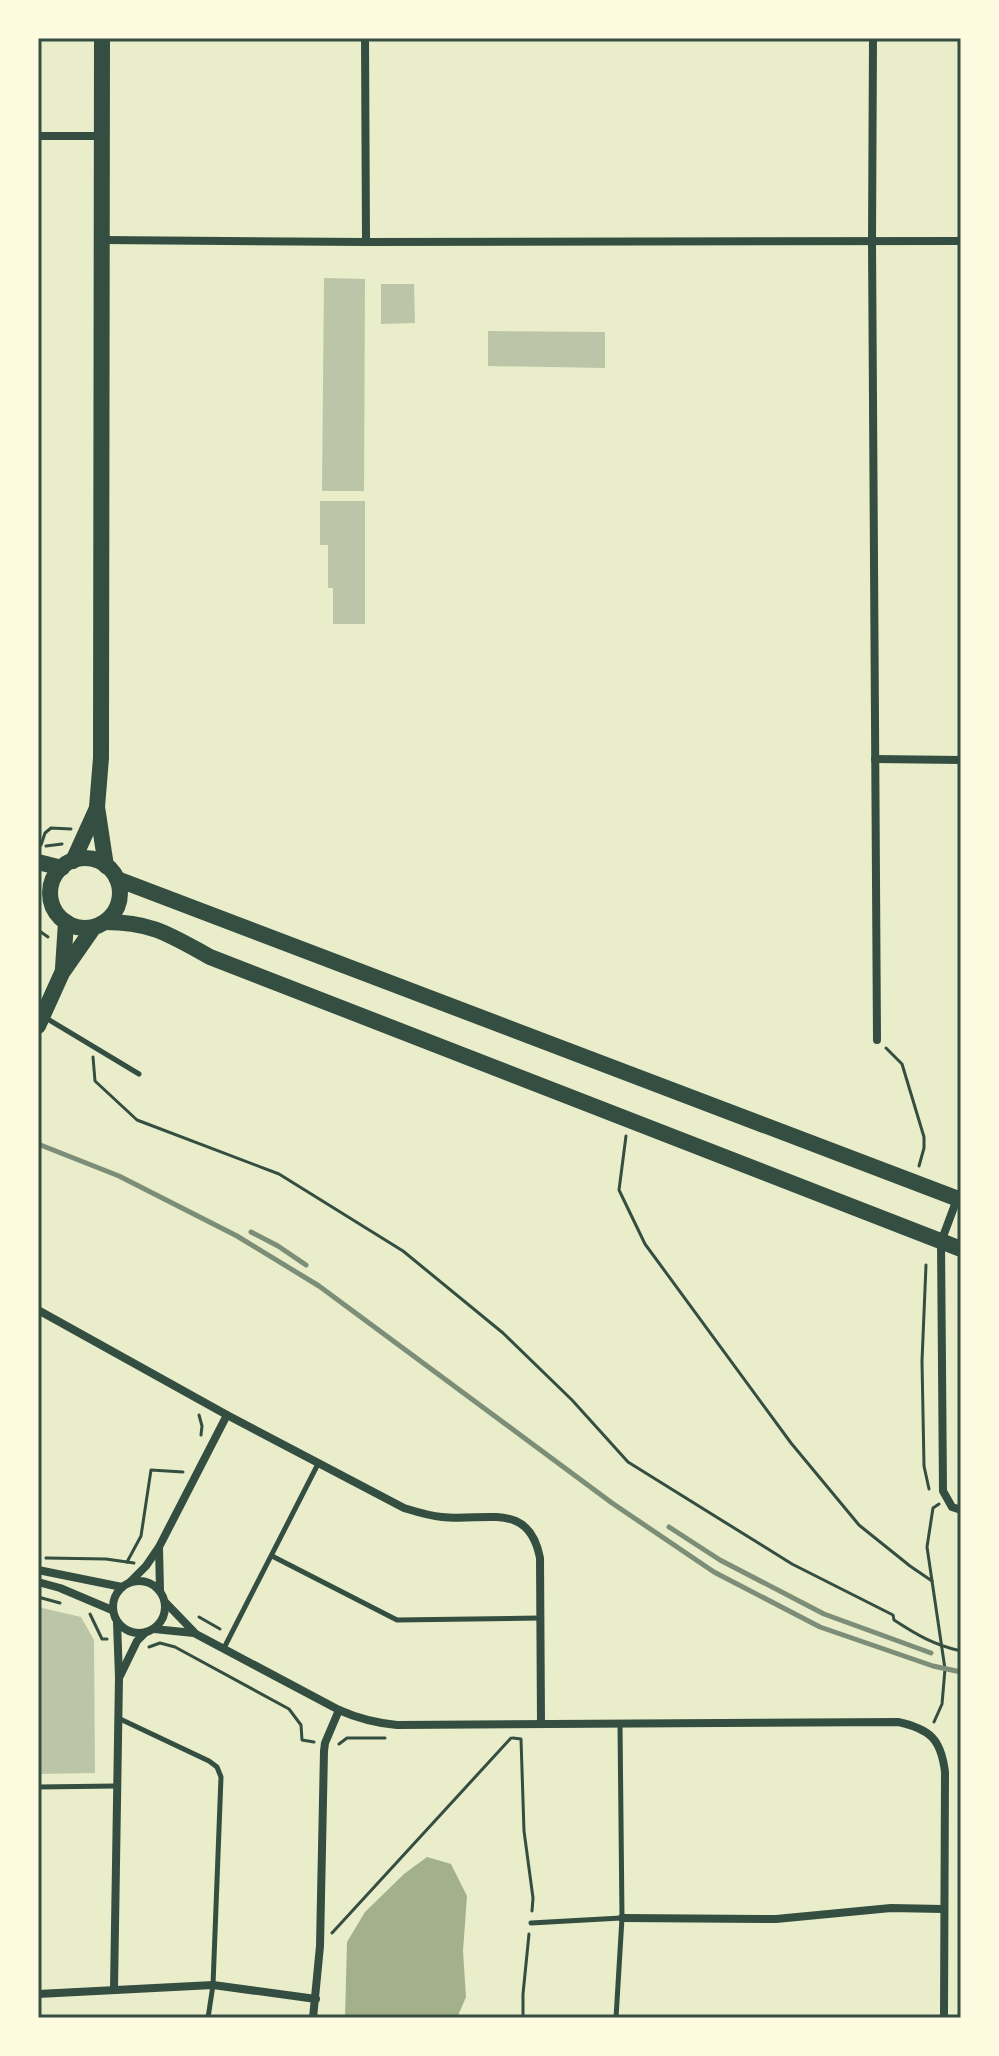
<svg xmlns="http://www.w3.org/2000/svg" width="999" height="2056" font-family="'Playfair Display',serif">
	<rect width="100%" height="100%" fill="#e9edc9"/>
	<path fill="#a3b18a" d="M427,1857L451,1864L467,1896L463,1951L466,1997L457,2018H345L347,1942L365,1912L404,1874Z"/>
	<g fill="#bcc5a7">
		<path d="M324,278L365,279L364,491H322Z"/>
		<path d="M381,284H414L415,323L381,324Z"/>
		<path d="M488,331L605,332V368L488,366Z"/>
		<path d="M320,501H365V624H333V588H328V545H320Z"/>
		<path d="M38,1607L81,1617L94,1640L95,1773L38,1774Z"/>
	</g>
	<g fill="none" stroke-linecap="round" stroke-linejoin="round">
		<g stroke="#344e41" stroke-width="3">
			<path d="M41,845L45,833L51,828L71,829"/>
			<path d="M46,846L62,844"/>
			<path d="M38,930L48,937"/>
			<path d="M886,1048L902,1064L924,1137V1148L919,1166"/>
			<path d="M93,1057L95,1081L137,1120L279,1174L403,1251L503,1333L572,1400L628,1462L792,1564L893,1615L894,1620C917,1635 934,1645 961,1651"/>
			<path d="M626,1136L619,1190L645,1244L791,1443L859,1525L910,1566L932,1581"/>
			<path d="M926,1265L922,1361L924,1466L929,1489"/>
			<path d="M199,1415L202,1426L201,1435"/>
			<path d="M46,1558L106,1559L134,1563"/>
			<path d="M127,1562L141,1536L151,1470L183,1472"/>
			<path d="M38,1597L60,1603"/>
			<path d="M90,1614L102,1639H107"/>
			<path d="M199,1617L220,1629"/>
			<path d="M149,1647L160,1643L175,1647L289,1709L301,1725L302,1740L314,1742"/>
			<path d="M934,1722L942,1704L945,1669L927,1547L933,1508L939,1504"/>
			<path d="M513,1738L521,1739L524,1831L533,1898L532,1911"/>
			<path d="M339,1744L347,1738H385"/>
			<path d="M332,1933L511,1738"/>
			<path d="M523,2018V1994L529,1934"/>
		</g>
		<g stroke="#344e41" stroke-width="5">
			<path d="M46,1018L139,1074"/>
			<path d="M272,1556L397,1620L540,1618"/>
			<path d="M224,1648L319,1462"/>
			<path d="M118,1718L209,1761L217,1767L221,1777L213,1985L208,2018"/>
			<path d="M38,1787L116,1786"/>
			<path d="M531,1923L621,1918"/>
			<path d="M616,2018L622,1918L620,1724"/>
		</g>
		<g stroke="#344e41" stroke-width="8">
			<path d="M365,38L366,242"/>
			<path d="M873,38L872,241L877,1040"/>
			<path d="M38,136H101"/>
			<path d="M102,240L366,242L961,241"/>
			<path d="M875,759L961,760"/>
			<path d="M957,1199L941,1242L943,1491L952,1507L961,1510"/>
			<path d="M38,1310L227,1415L404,1508C417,1512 429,1516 442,1517C485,1522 529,1500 540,1558L541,1724"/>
			<path d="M159,1548L160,1590"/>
			<path d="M38,1570L122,1587"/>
			<circle cx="139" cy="1607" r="26"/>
			<path d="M38,1582L60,1588L112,1610"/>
			<path d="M129,1583L146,1566L159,1547L227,1415"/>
			<path d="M165,1602L194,1632"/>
			<path d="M154,1629L194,1633L339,1710C359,1719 376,1723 397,1725L898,1722C930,1729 941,1739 945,1772L944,2018"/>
			<path d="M120,1676L137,1641L145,1633"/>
			<path d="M622,1918L776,1919L891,1908L943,1909"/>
			<path d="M114,1989L119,1677L117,1622"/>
			<path d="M38,1994L213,1985L316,1999"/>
			<path d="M313,2018L320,1946L324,1751L325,1743L339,1710"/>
		</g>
		<g stroke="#344e41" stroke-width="16">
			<path d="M102,38L101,758L97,807L106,866"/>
			<circle cx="85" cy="893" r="35"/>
			<path d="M73,861L97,808"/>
			<path d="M38,862L62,868"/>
			<path d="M117,879L961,1200"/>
			<path d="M105,922C152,922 170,935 210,957L961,1249"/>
			<path d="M63,968L66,922"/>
			<path d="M38,1026L62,973L94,927"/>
		</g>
		<g stroke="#7c8e77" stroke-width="5">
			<path d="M38,1144L119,1176L237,1236L319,1286L612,1503L714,1572L820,1627L933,1666L961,1672"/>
			<path d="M251,1232L278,1246L306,1265"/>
			<path d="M669,1527L720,1560L824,1614L931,1653"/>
		</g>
	</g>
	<rect width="999" height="2056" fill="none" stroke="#fefae0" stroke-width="80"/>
	<rect x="40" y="40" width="919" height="1976" fill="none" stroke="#344e41" stroke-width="3"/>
</svg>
